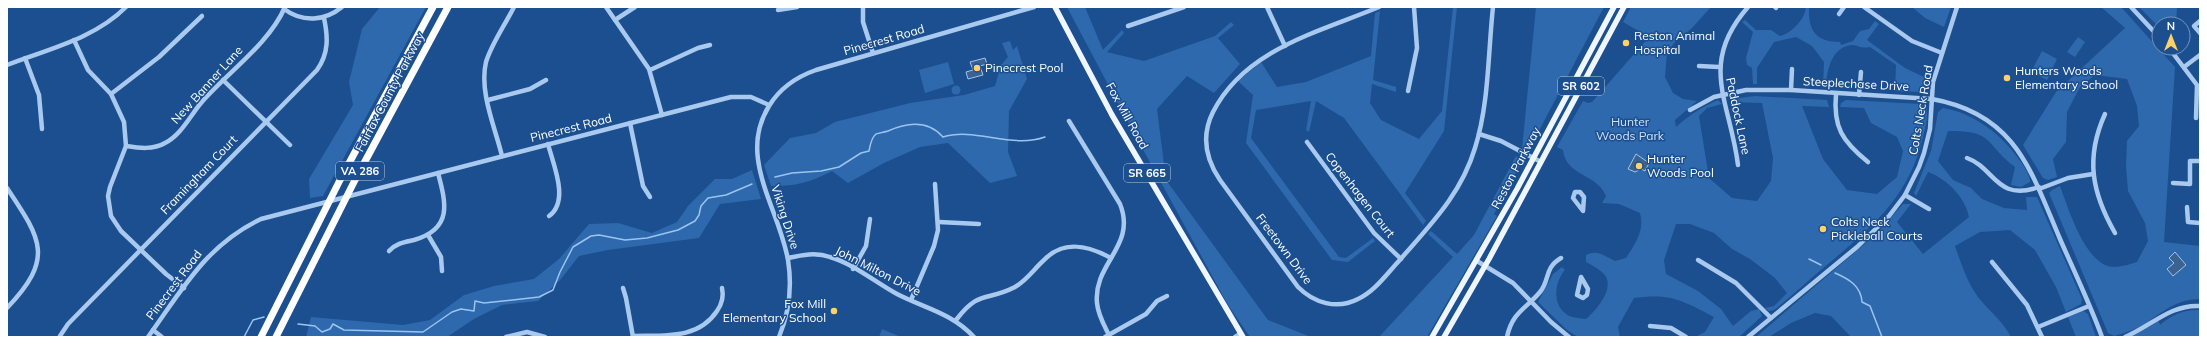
<svg xmlns="http://www.w3.org/2000/svg" width="2207" height="344" font-family="Mulish,sans-serif">
	<rect width="100%" height="100%" fill="#1b4f8f"/>
	<g fill="#2e69ad">
		<path d="M380,7H426L323,196L310,198L309,179L353,105L349,82L362,29Z"/>
		<path d="M1067,7H1085L1103,50L1122,30L1124,33L1107,52L1144,61L1215,36L1231,22L1234,25L1218,38L1240,64L1214,93L1187,76L1157,109L1166,180L1268,320L1311,337H1250L1228,305L1122,111Z"/>
		<path d="M1453,7H1457L1444,131L1405,193L1426,221L1423,225L1344,118L1316,101L1309,132L1306,130L1311,101L1256,110L1251,138L1339,257L1346,258L1373,238L1375,241L1348,262L1332,260L1246,143L1253,95L1238,81L1261,62L1277,87L1306,82L1371,56L1375,13L1380,11L1373,80L1396,87V92L1372,84L1370,103L1381,120L1419,139L1442,111Z"/>
		<path d="M1536,7H1604L1531,146L1524,149H1522Z"/>
		<path d="M1631,7H1711L1692,28L1674,43L1667,53L1665,77L1673,93L1683,99L1697,101L1675,120L1676,127C1689,115 1702,107 1718,100L1722,104L1707,108L1699,116L1709,178L1732,198L1757,201L1771,181L1773,158L1762,103L1730,102L1732,99L1755,96L1827,100L1829,107L1802,106L1823,159L1847,190L1877,194L1897,177L1903,151L1897,137L1871,123L1864,108L1840,107L1841,103L1846,100L1921,104L1926,107C1929,116 1925,128 1923,137C1909,197 1872,227 1828,264C1810,279 1793,295 1774,310L1769,311L1765,308L1774,306L1787,293L1775,278L1750,259L1732,249L1714,233L1690,224H1676L1664,260L1666,274L1698,291L1721,309L1733,326L1751,311L1759,309L1762,316L1739,337H1695L1705,332L1714,317C1682,300 1670,293 1634,298L1618,327L1620,337H1578L1567,330L1538,302L1553,274L1562,267L1565,270C1555,281 1552,303 1565,313C1570,318 1579,318 1586,319C1596,310 1616,288 1604,274C1599,269 1592,265 1586,262V255C1598,249 1604,256 1615,261L1626,258C1635,244 1645,230 1640,213L1619,204L1602,203L1606,196C1597,173 1566,177 1563,150L1557,147L1583,101L1588,103L1592,102L1649,37L1623,22Z"/>
		<path d="M1806,7H1809C1808,31 1816,42 1840,42L1841,45L1853,41L1860,31L1869,29L1875,21L1879,24L1867,40L1905,68L1928,79L1927,89L1922,92L1895,91L1896,65L1870,47C1860,49 1858,45 1852,45C1832,46 1826,72 1826,87H1823L1824,62L1812,46L1796,37L1774,42L1757,68V84H1753L1752,68L1747,65L1746,58L1753,32L1742,22L1745,20L1756,30H1771L1780,36C1792,33 1805,19 1806,7Z"/>
		<path d="M1912,7H1951L1944,27L1925,18Z"/>
		<path d="M2101,7H2121L2175,67L2164,242L2200,246V299C2177,299 2164,311 2146,323C2136,329 2125,333 2114,336L2108,333L2049,193L2052,190L2060,186C2069,210 2081,250 2103,264C2113,270 2127,265 2137,262L2148,241L2145,223L2128,191L2126,166L2127,141L2139,126L2137,106L2127,79L2095,75L2080,87L2067,112L2066,142L2053,159L2057,177L2048,180L2043,178L2023,145L2056,92L2125,28Z"/>
		<path d="M2139,7H2177L2176,24H2159V27Z"/>
		<path d="M2078,37L2085,42L2075,57L2067,52Z"/>
		<path d="M1010,41L1013,50L1017,46L1027,79L1009,111L1008,152L1017,176L990,183L948,143L920,147L884,163L848,183L832,171C809,183 796,186 771,186L764,165L790,138L816,133L835,122L910,103L964,95L995,86L1001,65L1008,57L1002,43Z"/>
		<path d="M2042,51L2057,59L2047,80L2031,72Z"/>
		<path d="M948,62L954,84L925,93L919,70Z"/>
		<circle cx="956" cy="90" r="4.5"/>
		<path d="M1943,108C1975,113 2003,136 2021,162C2025,168 2030,175 2030,182L2021,187L2011,185L2015,167C1984,144 1995,130 1948,131L1938,161L1953,180L1971,188L1982,199L2004,208L2027,210L2026,197H2037L2082,299L2081,304L2066,312L2056,287L2035,250L2010,230L1980,232L1955,246C1961,263 1967,282 1978,297C1989,311 2003,321 2011,337H1851L1831,316L1815,313L1791,323L1769,337H1756L1876,234L1903,204H1911L1897,222L1923,254L1969,217C1965,197 1947,179 1928,172L1916,196L1914,193L1931,151L1938,112Z"/>
		<path d="M1516,156L1520,160V165L1494,214L1497,216L1427,337H1379L1453,257L1428,234L1431,231L1457,254L1474,235Z"/>
		<path d="M752,170L761,199L720,204L699,238L608,250L579,256L561,279L538,301L502,305L474,319L447,337H306L311,317L403,325L430,320L464,295L494,286L534,279L559,259L589,224L618,223L652,233L677,222L688,206L715,179H732Z"/>
		<path d="M2200,310V337H2125L2158,319L2160,325C2171,315 2185,309 2200,310Z"/>
		<path d="M2083,311L2088,314L2096,337H2076L2068,317Z"/>
		<path d="M882,329L901,337H879Z"/>
	</g>
	<g fill="#3c6290" stroke="#9cc4f0">
		<path d="M985,58L987,64L980,66L983,75L968,79L966,72L973,70L970,62Z"/>
		<path d="M1636,154L1649,163L1645,171L1641,169L1635,172L1628,169Z"/>
		<path d="M2175,252L2186,265L2173,276L2167,269L2174,263L2169,258Z"/>
	</g>
	<g fill="none" stroke-linecap="round" stroke-linejoin="round">
		<g stroke="#9cc4f0" stroke-width="1.5">
			<path d="M775,177L792,173L821,171L839,167L861,153L869,151C870,146 871,138 876,134C879,133 885,132 888,131C908,122 928,120 943,137C975,127 1011,149 1045,137"/>
			<path d="M1809,259L1821,265"/>
			<path d="M1835,273C1849,279 1861,286 1862,302L1870,306L1882,337"/>
			<path d="M298,324L315,326L322,332L330,329L333,324L344,330L423,332L452,312L461,309L474,311L475,301L484,303L539,297L553,290L560,272L573,247L591,236L599,235L625,240L647,238L678,230L695,221L699,215L701,206L708,198L726,195L752,184"/>
			<path d="M244,337L253,320L264,317"/>
		</g>
		<g stroke="#a9c9ee" stroke-width="4.5">
			<path d="M606,7L649,69L662,115"/>
			<path d="M863,7V22L873,53"/>
			<path d="M1267,7L1285,46"/>
			<path d="M1379,7C1319,32 1245,49 1213,112C1201,136 1205,158 1220,180L1298,287C1314,303 1337,310 1358,299C1374,292 1386,275 1398,262C1429,226 1461,195 1475,148C1489,104 1488,53 1493,7"/>
			<path d="M1775,7L1776,8"/>
			<path d="M1864,7L1912,41L1942,53"/>
			<path d="M2131,7L2159,37"/>
			<path d="M284,9C303,23 325,21 342,7"/>
			<path d="M778,10L797,7"/>
			<path d="M1839,14L1844,7"/>
			<path d="M615,20L635,7"/>
			<path d="M2200,21L2194,26L2200,33"/>
			<path d="M1128,26L1184,7"/>
			<path d="M74,40L88,70L111,94L124,122L126,146L110,187L108,196L111,216L121,231L166,274L184,288"/>
			<path d="M2169,48L2200,89"/>
			<path d="M25,58L39,95L42,129"/>
			<path d="M7,65C48,49 94,39 126,7"/>
			<path d="M1699,66L1719,67"/>
			<path d="M2184,67L2200,55"/>
			<path d="M650,70L698,48L710,45"/>
			<path d="M223,80L290,145"/>
			<path d="M1791,90L1792,69"/>
			<path d="M1408,91L1417,48L1414,7"/>
			<path d="M111,94L159,57L202,16"/>
			<path d="M1836,94C1833,127 1842,141 1868,162"/>
			<path d="M1859,95L1861,72"/>
			<path d="M488,100L530,89L546,80"/>
			<path d="M1690,110L1714,97L1746,90H1791L1932,99C2016,114 2031,171 2060,239C2074,271 2090,304 2102,337"/>
			<path d="M2105,114C2085,158 2092,193 2115,233"/>
			<path d="M2196,118L2197,86"/>
			<path d="M1069,121L1120,204C1137,246 1093,263 1097,303C1098,315 1104,325 1109,335"/>
			<path d="M630,123L643,186L650,197"/>
			<path d="M1479,134L1501,141L1541,162"/>
			<path d="M1307,142L1374,233L1401,259"/>
			<path d="M548,144C553,164 570,201 549,216"/>
			<path d="M126,146C139,148 153,150 165,143C181,135 190,116 201,103C227,73 269,44 285,7"/>
			<path d="M502,156C495,127 479,92 486,62C492,43 505,25 514,7"/>
			<path d="M1967,158C1995,168 1996,202 2039,187"/>
			<path d="M1738,165C1730,101 1698,64 1748,7"/>
			<path d="M2173,183L2190,184V161H2200"/>
			<path d="M7,188C41,239 55,258 7,308"/>
			<path d="M2039,189L2068,178L2093,174"/>
			<path d="M1575,192H1580L1584,197L1583,211L1573,198Z"/>
			<path d="M1905,195L1929,209"/>
			<path d="M2187,207L2188,222L2200,223"/>
			<path d="M939,222L979,224"/>
			<path d="M428,235L441,257L442,271"/>
			<path d="M389,251C396,243 405,242 414,240C453,229 446,203 438,173"/>
			<path d="M788,258C802,255 816,252 830,257C854,264 875,282 897,294C924,308 952,313 974,337"/>
			<path d="M1698,260L1736,283L1771,318"/>
			<path d="M1477,261L1513,283L1551,322L1569,337"/>
			<path d="M1992,262L2027,305L2042,337"/>
			<path d="M853,269L866,246L870,219"/>
			<path d="M1581,277L1588,289L1587,295L1583,298L1577,295Z"/>
			<path d="M623,288L626,298L633,337"/>
			<path d="M911,300L934,246L938,230L935,184"/>
			<path d="M956,320C980,289 986,302 1015,287C1027,280 1034,269 1044,260C1064,239 1089,246 1111,258"/>
			<path d="M1650,326L1671,328L1686,337"/>
			<path d="M2038,327L2089,306"/>
			<path d="M153,330L162,337"/>
			<path d="M60,336L68,324L317,70C329,53 328,37 324,18"/>
			<path d="M633,336C663,335 698,340 717,311C722,304 724,297 722,288"/>
			<path d="M148,337C182,290 206,245 261,219L731,97H751L769,105"/>
			<path d="M506,337L527,332L545,337"/>
			<path d="M779,337C789,313 792,285 788,260C779,208 737,157 769,106C780,88 796,77 816,70L1034,7"/>
			<path d="M1105,337L1146,314L1157,301L1167,296"/>
			<path d="M1235,337L1240,334"/>
			<path d="M1507,337C1512,312 1527,308 1540,292C1550,280 1544,268 1561,258"/>
			<path d="M1748,337L1857,247L1889,216L1905,195L1919,167L1924,153L1930,129L1933,82L1957,7"/>
			<path d="M2125,337C2151,326 2171,304 2200,306"/>
		</g>
		<g stroke="#f0f6ff" stroke-width="5.5">
			<path d="M1055,7L1112,115L1243,337"/>
			<path d="M1432,337L1517,189L1614,7"/>
			<path d="M1444,337L1489,259L1624,7"/>
		</g>
		<g stroke="#fff" stroke-width="7">
			<path d="M261,337L340,180L433,7"/>
			<path d="M276,337L355,180L448,7"/>
		</g>
	</g>
	<g fill="#ffd166" stroke="#1b4f8f" stroke-width="1.5">
		<circle cx="1626" cy="43" r="4"/>
		<circle cx="977" cy="68" r="4"/>
		<circle cx="2007" cy="78" r="4"/>
		<circle cx="1639" cy="166" r="4"/>
		<circle cx="1823" cy="229" r="4"/>
		<circle cx="834" cy="311" r="4"/>
	</g>
	<g text-anchor="middle" stroke-width="3" stroke-linejoin="round" paint-order="stroke">
		<g fill="#1b4f8f" stroke="#bbcadd" stroke-width="1">
			<rect x="1558" y="77" width="46" height="18" rx="3"/>
			<rect x="336" y="162" width="48" height="18" rx="3"/>
			<rect x="1124" y="164" width="46" height="18" rx="3"/>
		</g>
		<g font-size="11" font-weight="bold" fill="#fff">
			<text x="1581" y="90">SR 602</text>
			<text x="360" y="175">VA 286</text>
			<text x="1147" y="177">SR 665</text>
		</g>
		<g font-size="12" fill="#fff" stroke="#1b4f8f" text-anchor="start">
			<text x="1634" y="40">Reston Animal<tspan x="1634" dy="14">Hospital</tspan></text>
			<text x="985" y="72">Pinecrest Pool</text>
			<text x="2015" y="75">Hunters Woods<tspan x="2015" dy="14">Elementary School</tspan></text>
			<text x="1647" y="163">Hunter<tspan x="1647" dy="14">Woods Pool</tspan></text>
			<text x="1831" y="226">Colts Neck<tspan x="1831" dy="14">Pickleball Courts</tspan></text>
			<text x="826" y="308" text-anchor="end">Fox Mill<tspan x="826" dy="14">Elementary School</tspan></text>
		</g>
		<g font-size="12" fill="#fff" stroke="#1b4f8f">
			<text transform="translate(884 40) rotate(-16)" y="4">Pinecrest Road</text>
			<text transform="translate(1856 84) rotate(3)" y="4">Steeplechase Drive</text>
			<text transform="translate(207 85) rotate(-48)" y="4">New Banner Lane</text>
			<text transform="translate(390 92) rotate(-62)" y="4">Fairfax County Parkway</text>
			<text transform="translate(1921 110) rotate(-80)" y="4">Colts Neck Road</text>
			<text transform="translate(1127 116) rotate(61)" y="4">Fox Mill Road</text>
			<text transform="translate(1738 116) rotate(78)" y="4">Paddock Lane</text>
			<text transform="translate(571 128) rotate(-14)" y="4">Pinecrest Road</text>
			<text transform="translate(1516 168) rotate(-62)" y="4">Reston Parkway</text>
			<text transform="translate(199 175) rotate(-46)" y="4">Framingham Court</text>
			<text transform="translate(1360 195) rotate(52)" y="4">Copenhagen Court</text>
			<text transform="translate(785 217) rotate(72)" y="4">Viking Drive</text>
			<text transform="translate(1284 249) rotate(53)" y="4">Freetown Drive</text>
			<text transform="translate(878 271) rotate(27)" y="4">John Milton Drive</text>
			<text transform="translate(174 285) rotate(-53)" y="4">Pinecrest Road</text>
		</g>
		<g font-size="12" fill="#cfe3fa" stroke="#1b4f8f">
			<text x="1630" y="126">Hunter<tspan x="1630" dy="14">Woods Park</tspan></text>
		</g>
	</g>
	<rect width="2207" height="344" fill="none" stroke="#ffffff" stroke-width="16"/>
	<g transform="translate(2171 36)"><circle r="19" fill="#1b4f8f" stroke="#7695bc"/>
	<path d="M0-3L7 15L0 10L-7 15Z" fill="#ffd166"/>
	<text y="-6" font-size="11" font-weight="bold" text-anchor="middle" fill="#ffffff">N</text>
	</g>
</svg>
